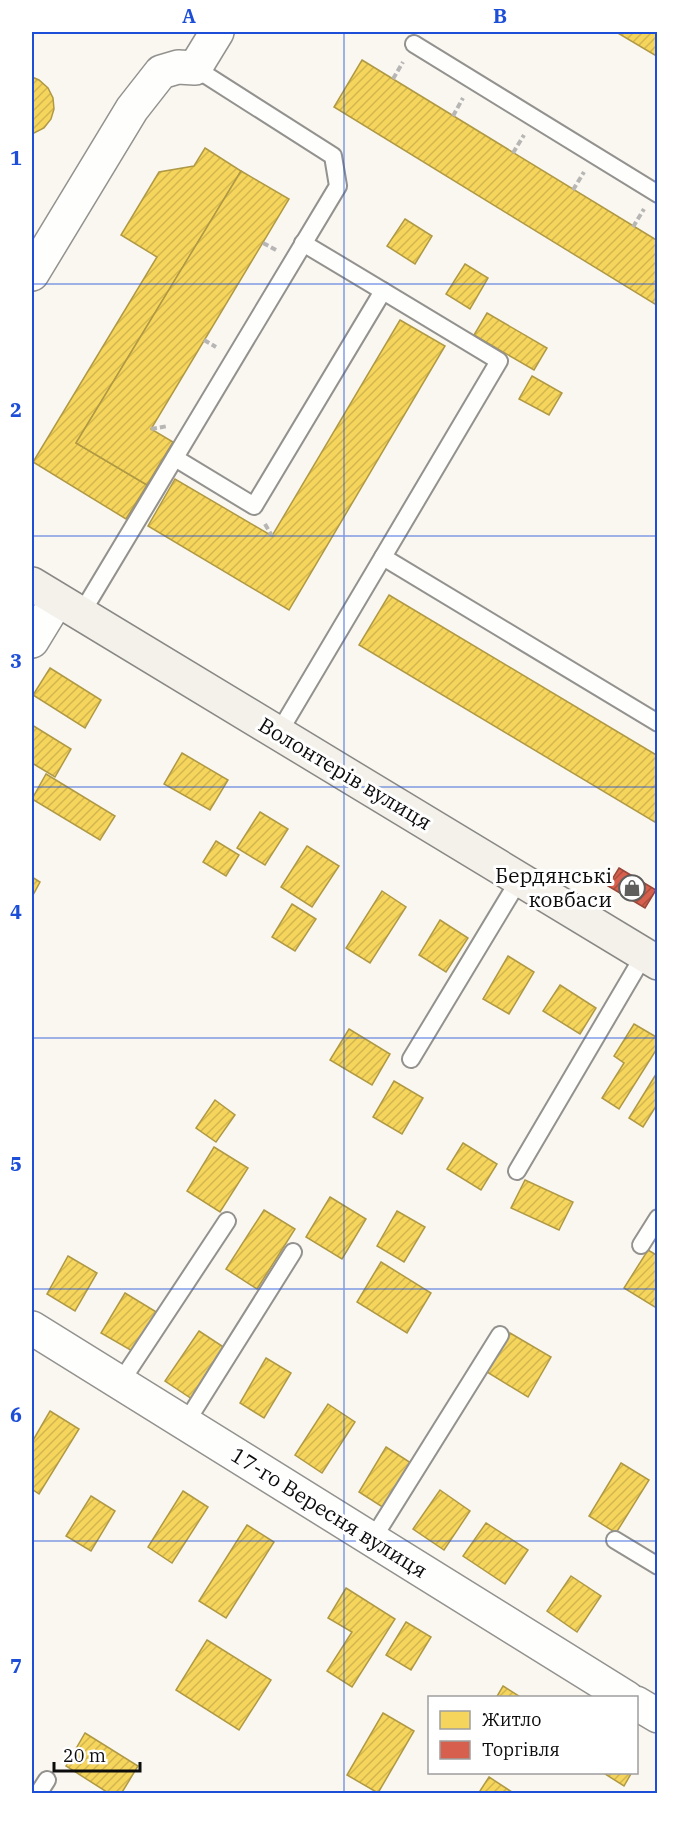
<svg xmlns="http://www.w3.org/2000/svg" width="689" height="1825" font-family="'IBM Plex Serif',serif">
	<defs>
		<pattern id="homes-hatch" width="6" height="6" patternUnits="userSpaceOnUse" patternTransform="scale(1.5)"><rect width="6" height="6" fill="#f6d55c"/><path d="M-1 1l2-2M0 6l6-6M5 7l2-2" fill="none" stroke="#d2b64f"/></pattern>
		<pattern id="shops-hatch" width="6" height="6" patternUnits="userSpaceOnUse" patternTransform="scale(1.5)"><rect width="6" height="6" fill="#d6604d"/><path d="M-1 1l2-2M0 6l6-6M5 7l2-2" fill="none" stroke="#ac4e3e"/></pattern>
	</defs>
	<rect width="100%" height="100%" fill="#f9f7f0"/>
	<g fill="url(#homes-hatch)" stroke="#b09944" stroke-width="1.5">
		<path d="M616,32H658V57Z"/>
		<path d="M362,60L658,241V306L334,107Z"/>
		<path d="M32,77L39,80L48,88L53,98L54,109L51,119L44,128L32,134Z"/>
		<path d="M205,148L241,171L76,443L147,485L126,519L33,462L157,257L121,235L159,172L194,166Z"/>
		<path d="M241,171L289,199L151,429L173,442L147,485L76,443Z"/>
		<path d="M405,219L432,236L415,264L387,246Z"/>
		<path d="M465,264L488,278L470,309L446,294Z"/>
		<path d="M487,313L547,348L534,370L474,335Z"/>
		<path d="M400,320L445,346L289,610L148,526L175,479L272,536Z"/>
		<path d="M532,376L562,393L549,415L519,399Z"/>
		<path d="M389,595L658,756V824L359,645Z"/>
		<path d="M50,668L101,700L85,728L33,695Z"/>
		<path d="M32,725L71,749L55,777L32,763Z"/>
		<path d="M182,753L228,780L210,810L164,784Z"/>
		<path d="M46,774L115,816L100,840L32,799Z"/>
		<path d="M260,812L288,829L265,865L237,848Z"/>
		<path d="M216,841L239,855L226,876L203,862Z"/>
		<path d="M307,846L339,866L312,907L281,887Z"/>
		<path d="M32,877L40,882L32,897Z"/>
		<path d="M382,891L406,907L370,963L346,948Z"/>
		<path d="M292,904L316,919L295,951L272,937Z"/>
		<path d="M440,920L468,938L446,972L419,955Z"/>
		<path d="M508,956L534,972L509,1014L483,999Z"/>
		<path d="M560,985L596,1008L580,1034L543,1011Z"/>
		<path d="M634,1024L658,1038V1047L619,1109L602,1098L624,1063L614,1056Z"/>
		<path d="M349,1029L390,1054L372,1085L330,1060Z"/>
		<path d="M658,1071V1103L643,1127L629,1118Z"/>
		<path d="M394,1081L423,1098L402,1134L373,1117Z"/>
		<path d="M215,1100L235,1115L216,1142L196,1128Z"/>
		<path d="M463,1143L497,1164L481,1190L447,1169Z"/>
		<path d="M214,1147L248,1168L220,1212L187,1191Z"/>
		<path d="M525,1180L573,1202L559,1230L511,1208Z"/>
		<path d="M330,1197L366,1219L342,1259L306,1237Z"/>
		<path d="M264,1210L295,1229L257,1289L226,1269Z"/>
		<path d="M397,1211L425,1227L404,1262L377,1246Z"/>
		<path d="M648,1250L658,1256V1309L624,1288Z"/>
		<path d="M68,1256L97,1273L75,1311L47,1294Z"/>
		<path d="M381,1262L431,1293L407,1333L357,1302Z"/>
		<path d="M125,1293L158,1313L134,1352L101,1333Z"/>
		<path d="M199,1331L225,1348L192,1399L165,1381Z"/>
		<path d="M510,1333L551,1357L528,1397L487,1372Z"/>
		<path d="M266,1358L291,1373L264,1418L240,1403Z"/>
		<path d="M328,1404L355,1422L322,1473L295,1455Z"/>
		<path d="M50,1411L79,1429L39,1494L32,1489V1442Z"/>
		<path d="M386,1447L411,1463L384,1508L359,1492Z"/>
		<path d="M621,1463L649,1480L616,1533L589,1516Z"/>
		<path d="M440,1490L470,1511L444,1550L413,1529Z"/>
		<path d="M183,1491L208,1507L172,1563L148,1547Z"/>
		<path d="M91,1496L115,1511L91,1551L66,1536Z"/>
		<path d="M486,1523L528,1550L505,1584L463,1556Z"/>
		<path d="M247,1525L274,1542L226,1618L199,1601Z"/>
		<path d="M571,1576L601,1596L577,1632L547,1611Z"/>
		<path d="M346,1588L395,1619L352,1687L327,1671L352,1632L328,1618Z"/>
		<path d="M406,1622L431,1637L411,1670L386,1655Z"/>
		<path d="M207,1640L271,1680L239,1730L176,1690Z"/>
		<path d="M503,1686L522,1698H496Z"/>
		<path d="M383,1713L414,1731L378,1793L347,1775Z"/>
		<path d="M85,1733L138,1766L121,1794H110L66,1766Z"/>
		<path d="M602,1772H632L624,1786Z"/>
		<path d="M489,1777L515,1794H478Z"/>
	</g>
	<path fill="url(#shops-hatch)" stroke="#99473a" stroke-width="1.5" d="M619,868L656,890L645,908L608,886Z"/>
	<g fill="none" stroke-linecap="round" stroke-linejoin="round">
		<g stroke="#93928f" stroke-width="20">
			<g id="lane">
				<path d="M414,44L658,194"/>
				<path d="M383,291L499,361L383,557"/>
				<path d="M175,458L254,506L383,291L303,243"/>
				<path d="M81,614L338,186L333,156L195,68"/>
				<path d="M278,734L383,557L658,723"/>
				<path d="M411,1059L519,880"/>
				<path d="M517,1171L644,955"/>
				<path d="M641,1245L658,1218"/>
				<path d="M120,1383L227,1221"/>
				<path d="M185,1424L293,1252"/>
				<path d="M372,1540L500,1335"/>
				<path d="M615,1540L658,1566"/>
				<path d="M38,1794L47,1780"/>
			</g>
		</g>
		<g stroke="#93928f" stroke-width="36">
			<g id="street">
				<path d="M32,274L132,109L161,72L178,67L195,68L217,32"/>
				<path d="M32,641L57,600"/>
				<path d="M32,1328L627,1698"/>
				<path d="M636,1703L658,1716"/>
			</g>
		</g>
		<g stroke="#898885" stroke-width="36">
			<path id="secondary" d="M32,584L658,963"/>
		</g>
		<g stroke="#b7b6b5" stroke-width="4" stroke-dasharray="6 3" stroke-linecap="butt">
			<path d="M393,79L403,62"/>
			<path d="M453,116L463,98"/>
			<path d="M513,153L524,135"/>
			<path d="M573,190L584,172"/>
			<path d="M633,227L644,209"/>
			<path d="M263,243L276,250"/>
			<path d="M204,340L216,347"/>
			<path d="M151,429L168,426"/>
			<path d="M265,524L272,536"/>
		</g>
		<use href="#lane" stroke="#fefefd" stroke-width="16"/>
		<use href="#street" stroke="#fefefd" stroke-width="33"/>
		<use href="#secondary" stroke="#f3f1e9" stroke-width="33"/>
	</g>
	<path fill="none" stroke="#1d4ed8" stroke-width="1.5" stroke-opacity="0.55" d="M344,32V1794M32,284H658M32,536H658M32,787H658M32,1038H658M32,1289H658M32,1541H658"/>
	<defs>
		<g id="shop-ring" transform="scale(1.35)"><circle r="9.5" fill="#fff" stroke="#5f5e5c" stroke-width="1.5"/><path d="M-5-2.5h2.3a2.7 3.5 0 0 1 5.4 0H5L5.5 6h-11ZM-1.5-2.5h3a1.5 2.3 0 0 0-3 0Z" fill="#5f5e5c"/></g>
	</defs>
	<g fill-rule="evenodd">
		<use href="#shop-ring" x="632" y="888"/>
	</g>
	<g text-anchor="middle" stroke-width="6" stroke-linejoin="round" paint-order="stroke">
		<g font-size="21" fill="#0c0c0c" stroke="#fff">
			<text transform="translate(345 774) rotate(31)" y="7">Волонтерів вулиця</text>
			<text transform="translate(329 1513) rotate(32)" y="7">17-го Вересня вулиця</text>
		</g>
		<g font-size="21" fill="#0c0c0c" stroke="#fff" text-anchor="end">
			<text x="612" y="883">Бердянські<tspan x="612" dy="24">ковбаси</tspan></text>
		</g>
	</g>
	<rect width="689" height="1825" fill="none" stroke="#ffffff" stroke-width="66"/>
	<rect x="428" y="1696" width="210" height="78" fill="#ffffff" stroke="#9e9e9e" stroke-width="1.5"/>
	<rect x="440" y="1711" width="30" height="18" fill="#f6d55c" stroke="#9e9e9e" stroke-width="1.5"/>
	<text x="482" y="1726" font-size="18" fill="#0c0c0c">Житло</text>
	<rect x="440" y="1741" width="30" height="18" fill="#d6604d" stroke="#9e9e9e" stroke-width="1.5"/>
	<text x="482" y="1756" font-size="18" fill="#0c0c0c">Торгівля</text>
	<path d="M54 1762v9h86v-9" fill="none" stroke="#0c0c0c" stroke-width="3"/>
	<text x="63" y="1762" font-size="18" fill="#0c0c0c" stroke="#ffffff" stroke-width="4.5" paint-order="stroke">20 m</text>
	<rect x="33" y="33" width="623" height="1759" fill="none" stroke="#1d4ed8" stroke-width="2"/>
	<g font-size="20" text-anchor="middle" font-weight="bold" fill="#1d4ed8">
		<text x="189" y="23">A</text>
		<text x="500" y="23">B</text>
		<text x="16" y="165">1</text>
		<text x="16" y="417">2</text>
		<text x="16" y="668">3</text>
		<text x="16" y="919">4</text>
		<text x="16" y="1171">5</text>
		<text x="16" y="1422">6</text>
		<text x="16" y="1673">7</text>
	</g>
</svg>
